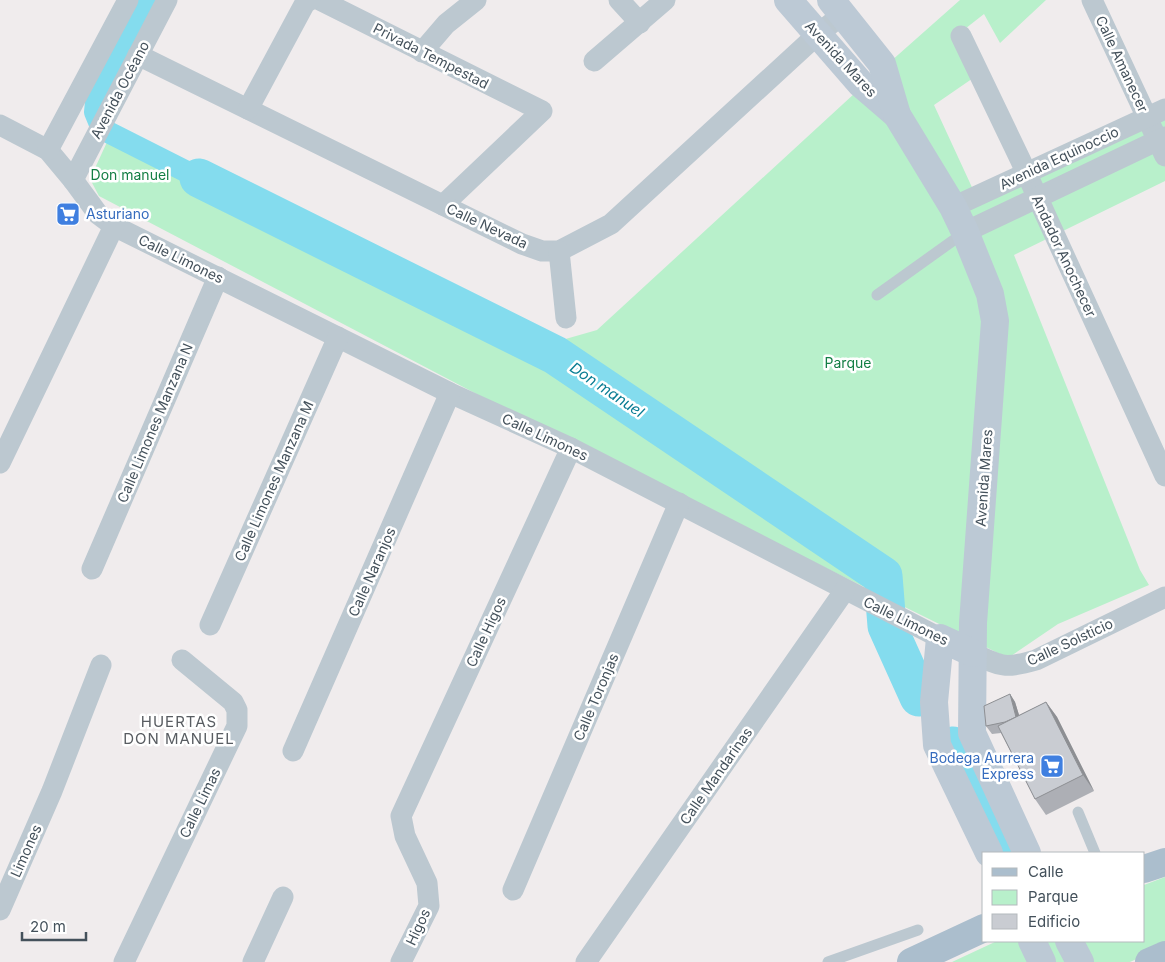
<svg xmlns="http://www.w3.org/2000/svg" width="1165" height="962" font-family="Inter,sans-serif">
	<rect width="100%" height="100%" fill="#f0eced"/>
	<g fill="#b8f0cb">
		<path d="M960,0H1046L1000,43L984,14L961,32L979,74L934,105L976,196L1165,106V181L1014,255L1140,570L1149,585L1058,624L1008,658L536,425L99,196L90,179L113,129L219,184L555,342L597,330L855,93Z"/>
		<path d="M1165,877V946L1130,962H952L997,941H1144V885Z"/>
	</g>
	<g fill="none" stroke-linecap="round" stroke-linejoin="round">
		<path stroke="#84dcee" stroke-width="22" d="M150,0L96,102L95,112L102,129L199,178"/>
		<g stroke="#84dcee" stroke-width="39">
			<path d="M199,178L555,355L883,576L887,626L919,697"/>
			<path d="M953,746L1007,853"/>
		</g>
		<g stroke="#bcc8d0" stroke-width="11">
			<path d="M877,295L965,232"/>
			<path d="M1078,812L1095,853"/>
			<path d="M828,962L918,930"/>
		</g>
		<g stroke="#bcc8d0" stroke-width="21">
			<path d="M320,0L542,111L443,205"/>
			<path d="M619,0L640,23"/>
			<path d="M1092,0L1165,156"/>
			<path d="M961,36L1020,159L1165,476"/>
			<path d="M422,52L446,24L476,0"/>
			<path d="M138,55L522,244L542,251H559L611,224L818,34L843,14"/>
			<path d="M594,61L665,0"/>
			<path d="M248,109L305,3L310,0"/>
			<path d="M0,125L48,150L73,180L98,214L114,226L450,393L571,448L940,638"/>
			<path d="M48,150L128,0"/>
			<path d="M73,180L167,0"/>
			<path d="M953,207L1165,109"/>
			<path d="M965,232L1165,137"/>
			<path d="M559,251L566,318"/>
			<path d="M0,463L114,226"/>
			<path d="M92,569L218,277"/>
			<path d="M210,625L338,337"/>
			<path d="M973,653C1002,667 1005,669 1036,660L1165,597"/>
			<path d="M293,751L450,393"/>
			<path d="M513,890L679,503"/>
			<path d="M0,910L52,791L101,665"/>
			<path d="M124,962L237,726V710L233,702L182,660"/>
			<path d="M253,962L283,897"/>
			<path d="M401,962L429,906L427,883L405,836L401,816L571,448"/>
			<path d="M586,962L845,590"/>
		</g>
		<g stroke="#bcc9d5" stroke-width="28">
			<path d="M788,0L861,84L897,115"/>
			<path d="M831,0L882,64L897,115L953,207L965,232L990,294L995,321L973,623L972,733L1027,853"/>
			<path d="M973,653L940,638L934,702L937,745L989,853"/>
			<path d="M1032,941L1042,962"/>
			<path d="M1069,941L1080,962"/>
		</g>
		<g stroke="#abbecd" stroke-width="28">
			<path d="M1144,869L1165,862"/>
			<path d="M911,962L984,928"/>
			<path d="M1149,962L1165,955"/>
		</g>
	</g>
	<path fill="#adafb5" d="M1010,694L1015,702L1019,715L1046,702L1057,717L1094,791L1046,815L1035,799L1001,733L992,734L986,726Z"/>
	<g fill="#8d8f93">
		<path d="M1010,694L1015,702L1023,728L1017,720Z"/>
		<path d="M1046,702L1057,717L1094,791L1083,775Z"/>
	</g>
	<g fill="#c9ccd2" stroke="#8d8f93">
		<path d="M1010,694L1016,717L1005,722L986,726L984,706Z"/>
		<path d="M1046,702L1083,775L1035,799L998,726Z"/>
	</g>
	<defs>
		<g id="supermarket-square" transform="scale(1.25)"><rect x="-9" y="-9" width="18" height="18" rx="4" fill="#3f7fe0" stroke="#fff"/><path d="M-6-5.5h2.5l.6 2H6L4.5 2H-2.5L-4.4-4H-6ZM-1.5 3.2a1.3 1.3 0 1 0 .1 0ZM3 3.2a1.3 1.3 0 1 0 .1 0Z" fill="#fff"/></g>
	</defs>
	<g fill-rule="evenodd">
		<use href="#supermarket-square" x="68" y="214"/>
		<use href="#supermarket-square" x="1052" y="766"/>
	</g>
	<g text-anchor="middle" stroke-width="5" stroke-linejoin="round" paint-order="stroke">
		<g font-size="14" fill="#44515b" stroke="#fff">
			<text transform="translate(431 56) rotate(27)" y="5">Privada Tempestad</text>
			<text transform="translate(841 59) rotate(47)" y="5">Avenida Mares</text>
			<text transform="translate(1122 64) rotate(65)" y="5">Calle Amanecer</text>
			<text transform="translate(120 90) rotate(-62)" y="5">Avenida Océano</text>
			<text transform="translate(1059 158) rotate(-25)" y="5">Avenida Equinoccio</text>
			<text transform="translate(487 226) rotate(25)" y="5">Calle Nevada</text>
			<text transform="translate(1064 256) rotate(65)" y="5">Andador Anochecer</text>
			<text transform="translate(181 259) rotate(26)" y="5">Calle Limones</text>
			<text transform="translate(155 423) rotate(-67)" y="5">Calle Limones Manzana N</text>
			<text transform="translate(545 437) rotate(25)" y="5">Calle Limones</text>
			<text transform="translate(984 478) rotate(-86)" y="5">Avenida Mares</text>
			<text transform="translate(274 481) rotate(-66)" y="5">Calle Limones Manzana M</text>
			<text transform="translate(372 572) rotate(-66)" y="5">Calle Naranjos</text>
			<text transform="translate(906 621) rotate(26)" y="5">Calle Limones</text>
			<text transform="translate(486 632) rotate(-65)" y="5">Calle Higos</text>
			<text transform="translate(1070 642) rotate(-25)" y="5">Calle Solsticio</text>
			<text transform="translate(596 697) rotate(-67)" y="5">Calle Toronjas</text>
			<text transform="translate(716 776) rotate(-55)" y="5">Calle Mandarinas</text>
			<text transform="translate(200 803) rotate(-64)" y="5">Calle Limas</text>
			<text transform="translate(26 851) rotate(-66)" y="5">Limones</text>
			<text transform="translate(418 927) rotate(-65)" y="5">Higos</text>
		</g>
		<g font-size="14" fill="#137e44" stroke="#fff">
			<text x="130" y="180">Don manuel</text>
			<text x="848" y="368">Parque</text>
		</g>
		<g font-size="14" fill="#366cbe" stroke="#fff" text-anchor="start">
			<text x="86" y="219">Asturiano</text>
			<text x="1034" y="763" text-anchor="end">Bodega Aurrera<tspan x="1034" dy="16">Express</tspan></text>
		</g>
		<g font-size="15" font-style="italic" fill="#087c93" stroke="#fff">
			<text transform="translate(607 390) rotate(34)" y="5">Don manuel</text>
		</g>
		<g font-size="15" letter-spacing="1" fill="#595d62" stroke="#fff">
			<text x="179" y="727">HUERTAS<tspan x="179" dy="17">DON MANUEL</tspan></text>
		</g>
	</g>
	<rect x="982" y="852" width="162" height="90" fill="#ffffff" stroke="#b4b9bd"/>
	<rect x="992" y="868" width="25" height="8" fill="#abbecd" stroke="#b4b9bd"/>
	<text x="1028" y="877" font-size="15" fill="#44515b">Calle</text>
	<rect x="992" y="890" width="25" height="15" fill="#b8f0cb" stroke="#b4b9bd"/>
	<text x="1028" y="902" font-size="15" fill="#44515b">Parque</text>
	<rect x="992" y="914" width="25" height="15" fill="#c9ccd2" stroke="#b4b9bd"/>
	<text x="1028" y="927" font-size="15" fill="#44515b">Edificio</text>
	<path d="M22 932v8h64v-8" fill="none" stroke="#44515b" stroke-width="2.5"/>
	<text x="30" y="932" font-size="15" fill="#44515b" stroke="#ffffff" stroke-width="4" paint-order="stroke">20 m</text>
</svg>
